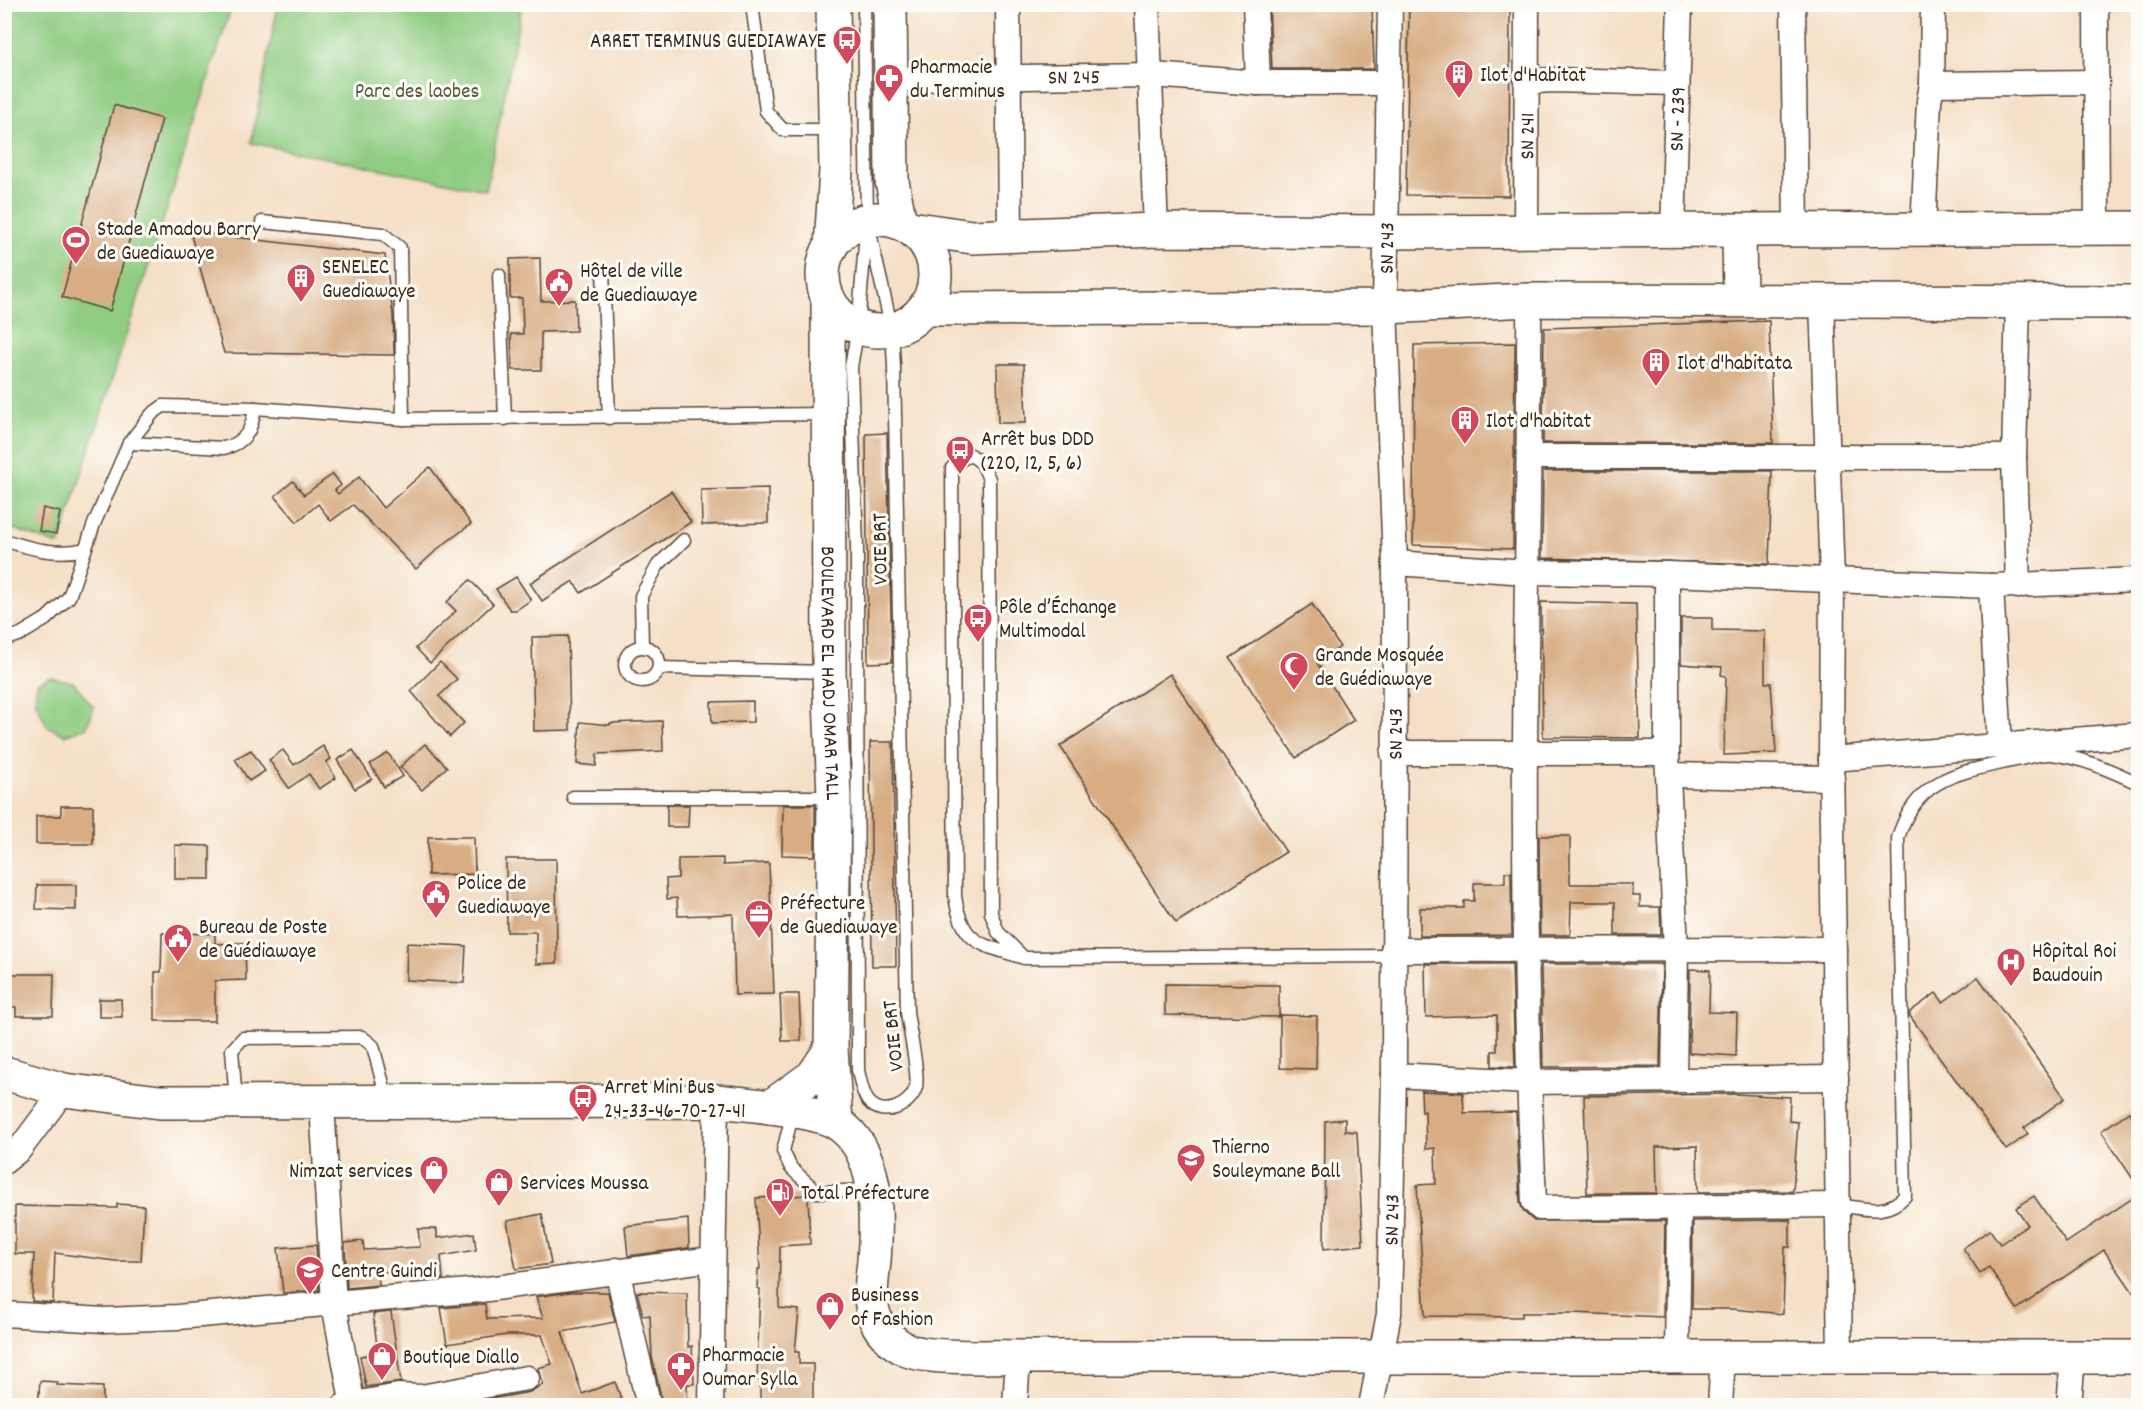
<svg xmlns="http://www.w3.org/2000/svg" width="2143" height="1410" font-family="Dekko,sans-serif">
	<rect width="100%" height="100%" fill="#fdfcf7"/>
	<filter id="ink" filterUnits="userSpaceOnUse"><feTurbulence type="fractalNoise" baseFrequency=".0167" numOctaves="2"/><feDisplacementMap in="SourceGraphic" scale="12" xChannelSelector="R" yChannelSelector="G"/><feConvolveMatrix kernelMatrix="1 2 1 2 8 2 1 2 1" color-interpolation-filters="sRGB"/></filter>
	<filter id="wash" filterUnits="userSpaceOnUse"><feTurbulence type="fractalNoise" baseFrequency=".008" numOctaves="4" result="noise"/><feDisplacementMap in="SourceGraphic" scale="24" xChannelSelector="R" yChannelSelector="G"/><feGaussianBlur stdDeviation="1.35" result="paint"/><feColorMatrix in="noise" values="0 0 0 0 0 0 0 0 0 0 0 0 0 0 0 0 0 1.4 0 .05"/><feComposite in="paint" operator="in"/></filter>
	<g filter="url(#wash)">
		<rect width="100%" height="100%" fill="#f5e0c7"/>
		<g fill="#90cd83" stroke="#667c50" stroke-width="1.5">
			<path d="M5,5H232L59,545L5,526Z"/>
			<path d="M278,5H522L486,190L251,143Z"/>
			<path d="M49,677L73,682L94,708L87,727L65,735L47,726L35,700L37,683Z"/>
		</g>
		<g id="blocks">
			<g fill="#d8ad84">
				<path d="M1269,4H1372L1374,69H1272Z"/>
				<path d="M1409,4H1510L1509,196L1406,195Z"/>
				<path d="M114,105L162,119L110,311L62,297Z"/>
				<path d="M190,232L385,255L393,315L394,355L224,353Z"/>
				<path d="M540,258L541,301L575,300L576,331L541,332V370H512L511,334H523L522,298H510V259Z"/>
				<path d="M1769,321L1773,443H1543L1544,328Z"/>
				<path d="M1515,343L1513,549L1413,545L1414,345Z"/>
				<path d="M997,364H1024L1026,423H998Z"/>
				<path d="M887,433L892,662L868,663L866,434Z"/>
				<path d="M430,467L471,524L440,547L416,569L353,505L331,521L318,504L297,522L275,496L293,481L304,495L333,474L341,485L335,490L338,494L359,477L383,508Z"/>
				<path d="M1543,471H1772L1769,564L1542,558Z"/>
				<path d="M768,488V523L702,525L701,490Z"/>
				<path d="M671,491L691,522L581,593L573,581L542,601L530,583Z"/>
				<path d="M43,508L60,512L56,534L39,531Z"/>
				<path d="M516,577L531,600L516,610H510L496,589Z"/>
				<path d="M470,580L493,604L430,663L416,648L456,611L447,602Z"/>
				<path d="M1541,602L1636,604L1640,738L1543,737Z"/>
				<path d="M1312,604L1340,647L1317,663L1354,720L1296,758L1230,658Z"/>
				<path d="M1681,618H1712V630L1765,631V683H1771L1776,753L1724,755L1726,676L1721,675L1722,667L1681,664Z"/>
				<path d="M568,636L570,730L534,731L532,637Z"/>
				<path d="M440,662L457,679L439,696L464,723L450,737L411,691Z"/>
				<path d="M1170,674L1286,852L1176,923L1060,746Z"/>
				<path d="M753,701V722L712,723L711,702Z"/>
				<path d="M662,721L663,751L597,754L596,766L577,764L580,722L610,725V723Z"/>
				<path d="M870,742H893L896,966H872Z"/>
				<path d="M425,744L447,767L422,790L400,767Z"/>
				<path d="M323,746L331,759L326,762L336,778L319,789L309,774L289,788L269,760L283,750L294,765Z"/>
				<path d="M251,750L265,771L249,781L235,759Z"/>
				<path d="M353,750L372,779L355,789L337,760Z"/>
				<path d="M388,753L403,776L384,787L370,764Z"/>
				<path d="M667,805H689L688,827H667Z"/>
				<path d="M783,805H815V856L782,855Z"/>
				<path d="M61,806H93V844H36V816H61Z"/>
				<path d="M1539,836H1570V884H1633V896H1640V907H1660L1661,935H1615V902H1571L1570,935H1540Z"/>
				<path d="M428,837H474L475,874L428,875Z"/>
				<path d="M175,845L210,846V879H175Z"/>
				<path d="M723,858V865L769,863L774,994L735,995L733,914L678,916L677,898L667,899L666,879L678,878V859Z"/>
				<path d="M506,859H556L557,963L536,964V932H507Z"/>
				<path d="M1505,872H1511L1512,935L1420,936V908H1464V901H1474V883H1505Z"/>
				<path d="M37,885H76V910L36,909Z"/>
				<path d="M162,933L215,934V944L245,943L246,980L215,981V1021H155V972H161Z"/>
				<path d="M407,943L466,946L464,983L406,980Z"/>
				<path d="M1425,964H1512L1515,1067L1492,1066V1051H1497V1015L1426,1017Z"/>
				<path d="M1541,964H1662L1660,1066L1543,1067Z"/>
				<path d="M1690,969L1710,970L1709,1012L1737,1013L1736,1056L1689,1053Z"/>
				<path d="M4,974H54L53,1016H16V1007H4Z"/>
				<path d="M1978,977L2065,1098L2024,1128L2028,1134L2006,1150L1910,1016V1012L1936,993L1943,1002Z"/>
				<path d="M1165,984L1279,985V1017L1165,1015Z"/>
				<path d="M780,994H799L801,1041H782Z"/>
				<path d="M99,999H121L122,1017H99Z"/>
				<path d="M1280,1015L1317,1016L1316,1069L1280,1068Z"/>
				<path d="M1421,1091L1463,1093L1464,1113L1516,1112L1520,1203L1524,1212L1534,1221H1665L1663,1317L1573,1313H1522V1317L1425,1316L1417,1185L1436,1184L1435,1148L1426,1149L1425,1111L1422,1112Z"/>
				<path d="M1734,1094L1790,1097L1789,1121L1798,1122L1793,1191L1698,1192L1697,1146L1656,1147L1657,1193H1587L1584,1096Z"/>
				<path d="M2129,1112L2139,1126V1188L2101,1131Z"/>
				<path d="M1345,1119V1131L1357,1132L1363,1245L1324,1249L1325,1121Z"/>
				<path d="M2139,1194V1301L2104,1250L2017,1309L1989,1267L1980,1273L1963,1248L1990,1230L2000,1244L2028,1225L2016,1208L2034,1196L2066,1243Z"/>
				<path d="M808,1195L810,1244L780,1246L779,1308L799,1310L795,1352H799V1364H813V1406H760V1380H757L760,1289L757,1288L758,1269H760L756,1198Z"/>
				<path d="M117,1204L144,1206L141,1261H115L55,1253L53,1303L32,1301L34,1254H15V1206L117,1208Z"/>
				<path d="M542,1214L551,1264L516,1269L507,1221Z"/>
				<path d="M688,1219L689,1248L628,1256L625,1226Z"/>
				<path d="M1790,1220V1247H1785L1783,1314L1733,1309H1692L1693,1221Z"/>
				<path d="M418,1229H437V1238L474,1233L476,1250L441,1256L443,1279L425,1281L423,1270L378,1272L379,1285L347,1288L345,1243L363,1241L364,1250L420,1247Z"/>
				<path d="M316,1245L319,1290L283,1293L278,1248Z"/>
				<path d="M570,1292H608L615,1322L562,1332L582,1394L615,1382L624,1406H480V1401L530,1392L543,1384L538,1368L552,1364L542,1335H507L447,1344L441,1308L485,1304L487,1319L543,1318L536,1297Z"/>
				<path d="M637,1292L687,1293L688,1347L692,1346L694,1384H687L688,1406H663L652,1357L650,1315L643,1316Z"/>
				<path d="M391,1312L401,1382L366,1387L360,1356L378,1354L373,1314Z"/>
				<path d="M40,1381L58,1382L57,1385L103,1387V1406H38Z"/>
			</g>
		</g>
	</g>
	<g filter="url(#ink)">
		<use href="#blocks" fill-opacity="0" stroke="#574537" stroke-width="1.5"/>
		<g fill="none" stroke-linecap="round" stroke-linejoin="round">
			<g stroke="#574537" stroke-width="15">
				<g id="lane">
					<path d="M752,4L766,111L783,130H833"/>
					<path d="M864,4L867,220L858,327L851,367L857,548L858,1070C860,1079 862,1093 868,1101C883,1119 911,1106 916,1087C919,1072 909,1029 907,1012L894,366L892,330L867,220"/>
					<path d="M262,222L383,234L400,248L403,419"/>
					<path d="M603,270L609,418"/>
					<path d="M499,275L505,419"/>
					<path d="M129,443L152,414L163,406L255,408L403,419L827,414"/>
					<path d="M4,540C31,549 58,556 85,549"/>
					<path d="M4,640L21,634L46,619L69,597L94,524L129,443L224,448C246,443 252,429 255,408"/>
					<path d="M642,646L641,596L658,565L684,540"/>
					<circle cx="642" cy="664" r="17"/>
					<path d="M660,668L828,672"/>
					<path d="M573,797H832"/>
					<path d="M1024,958C982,944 962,946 955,896L952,468L960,460L971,455L982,463L989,479L991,913L998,932L1024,958L1393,956"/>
					<path d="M236,1101L232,1050L243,1038L362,1037L373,1046L387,1099"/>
					<path d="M793,1112L783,1151L791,1168L817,1192L872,1190"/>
					<path d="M1837,1205C1863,1208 1886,1217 1905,1196L1898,838C1916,778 1957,773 2011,761C2023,759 2039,753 2052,754C2083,758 2110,770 2138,783"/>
				</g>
			</g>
			<g stroke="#574537" stroke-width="27">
				<g id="street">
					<path d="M1008,4L1010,234"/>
					<path d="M1147,4L1156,230"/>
					<path d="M1255,4L1258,83"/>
					<path d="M1793,4L1796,231"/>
					<path d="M2096,4L2097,229"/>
					<path id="s1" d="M890,79L1152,75L1258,83H1388"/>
					<path d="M1526,82L1551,80L1676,83"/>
					<path d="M1932,84L2097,82"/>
					<path id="s2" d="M1526,230L1527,4"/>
					<path d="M1923,230L1929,101L1932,84L1933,4"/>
					<path id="s3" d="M1673,231L1680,4"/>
					<path d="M1529,300C1530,450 1526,600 1525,749C1524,900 1527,1052 1534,1202L1540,1208L1837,1205"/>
					<path d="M1822,301L1832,579L1831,759L1840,1358"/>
					<path d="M1530,457H2014"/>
					<path d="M1395,563L1527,572L1667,574L1991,586L2138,580"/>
					<path d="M1667,574V753L1676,950L1674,1080"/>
					<path d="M1991,586L2000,746"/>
					<path d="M2018,586L2014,457L2018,302"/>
					<path d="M1393,753H1667"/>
					<path d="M1831,759L2138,735"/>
					<path d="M1669,775L1832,778"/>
					<path d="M1393,950L1834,949"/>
					<path d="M1394,1075L1529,1082L1836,1078"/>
					<path d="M322,1104L334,1304L353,1406"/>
					<path d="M4,1162L19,1150L64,1090"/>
					<path d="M617,1270L649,1406"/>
					<path d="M4,1314L104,1320L178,1317L480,1290L712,1259"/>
					<path d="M1677,1356L1679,1208"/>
					<path d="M344,1406L398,1396L421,1397L527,1378"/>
					<path d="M711,1406L716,1101"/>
					<path d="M1015,1406L1018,1357"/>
					<path id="s4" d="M1371,1406L1389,1314L1394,1075L1395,563L1385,307L1390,4"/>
					<path d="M1720,1406L1723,1356"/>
					<path d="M2069,1406L2073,1357"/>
				</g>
			</g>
			<g stroke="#574537" stroke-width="36">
				<g id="secondary">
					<path d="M890,4L892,181L900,223"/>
					<circle cx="879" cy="275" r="56"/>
					<path d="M910,228L972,237L1156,230L1386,232L2138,228"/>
					<path d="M1739,231L1740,300"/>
					<path d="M831,246L836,170L833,4"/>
					<path id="s5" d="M828,298L829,672L834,797L831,1049L836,1122"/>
					<path d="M924,309L1385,307L1529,300L2138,302"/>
					<path d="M4,1073L64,1090L160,1102L716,1101C744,1104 815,1109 837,1123C880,1151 877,1216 874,1261C872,1280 868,1303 876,1320C881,1332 893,1343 905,1349C926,1360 991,1356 1018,1357H2138"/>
					<path d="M770,1107L813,1076L831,1049"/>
				</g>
			</g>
			<use href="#lane" stroke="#fff" stroke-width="12"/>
			<use href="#street" stroke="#fff" stroke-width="24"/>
			<use href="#secondary" stroke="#fff" stroke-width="33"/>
		</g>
	</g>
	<defs>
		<g id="bus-pin" transform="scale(1.5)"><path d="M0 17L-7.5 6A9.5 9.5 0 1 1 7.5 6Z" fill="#d1495b" stroke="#fdfcf7"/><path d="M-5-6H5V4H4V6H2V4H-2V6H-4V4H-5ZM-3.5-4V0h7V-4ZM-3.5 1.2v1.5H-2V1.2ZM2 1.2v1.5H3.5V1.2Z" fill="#fff"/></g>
		<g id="building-pin" transform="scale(1.5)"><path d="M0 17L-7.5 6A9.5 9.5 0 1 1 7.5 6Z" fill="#d1495b" stroke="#fdfcf7"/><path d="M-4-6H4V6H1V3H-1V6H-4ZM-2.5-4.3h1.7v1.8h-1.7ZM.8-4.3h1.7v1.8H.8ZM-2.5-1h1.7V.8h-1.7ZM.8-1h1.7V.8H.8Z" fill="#fff"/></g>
		<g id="pharmacy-pin" transform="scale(1.5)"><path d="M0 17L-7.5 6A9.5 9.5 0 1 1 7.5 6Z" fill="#d1495b" stroke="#fdfcf7"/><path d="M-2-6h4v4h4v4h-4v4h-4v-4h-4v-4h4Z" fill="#fff"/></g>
		<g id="stadium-pin" transform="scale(1.5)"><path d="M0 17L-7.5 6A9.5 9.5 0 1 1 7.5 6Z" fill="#d1495b" stroke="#fdfcf7"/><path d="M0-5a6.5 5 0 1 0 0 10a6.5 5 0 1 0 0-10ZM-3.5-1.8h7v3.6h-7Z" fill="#fff"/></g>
		<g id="civic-pin" transform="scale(1.5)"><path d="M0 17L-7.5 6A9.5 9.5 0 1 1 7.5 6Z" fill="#d1495b" stroke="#fdfcf7"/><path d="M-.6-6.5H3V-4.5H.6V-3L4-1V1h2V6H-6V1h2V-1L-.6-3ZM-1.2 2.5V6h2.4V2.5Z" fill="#fff"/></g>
		<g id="mosque-pin" transform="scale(1.5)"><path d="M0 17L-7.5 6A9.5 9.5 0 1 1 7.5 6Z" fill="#d1495b" stroke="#fdfcf7"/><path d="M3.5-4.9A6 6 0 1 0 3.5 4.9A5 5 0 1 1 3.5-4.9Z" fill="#fff"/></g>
		<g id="office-pin" transform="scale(1.5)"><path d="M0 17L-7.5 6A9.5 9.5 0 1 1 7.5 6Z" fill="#d1495b" stroke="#fdfcf7"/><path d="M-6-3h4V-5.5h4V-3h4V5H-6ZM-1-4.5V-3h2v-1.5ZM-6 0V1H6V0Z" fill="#fff"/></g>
		<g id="hospital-pin" transform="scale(1.5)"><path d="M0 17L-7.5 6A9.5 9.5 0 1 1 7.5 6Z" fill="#d1495b" stroke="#fdfcf7"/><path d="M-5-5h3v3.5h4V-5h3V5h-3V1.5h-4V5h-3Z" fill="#fff"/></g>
		<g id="school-pin" transform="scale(1.5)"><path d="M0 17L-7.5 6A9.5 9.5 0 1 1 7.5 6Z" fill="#d1495b" stroke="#fdfcf7"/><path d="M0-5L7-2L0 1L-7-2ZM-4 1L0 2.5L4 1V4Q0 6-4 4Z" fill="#fff"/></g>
		<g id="shop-pin" transform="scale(1.5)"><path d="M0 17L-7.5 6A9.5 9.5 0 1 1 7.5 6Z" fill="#d1495b" stroke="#fdfcf7"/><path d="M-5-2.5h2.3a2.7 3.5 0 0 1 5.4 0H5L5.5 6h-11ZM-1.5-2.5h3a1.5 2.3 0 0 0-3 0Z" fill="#fff"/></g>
		<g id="fuel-pin" transform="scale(1.5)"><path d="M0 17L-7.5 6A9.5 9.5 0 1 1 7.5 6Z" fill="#d1495b" stroke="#fdfcf7"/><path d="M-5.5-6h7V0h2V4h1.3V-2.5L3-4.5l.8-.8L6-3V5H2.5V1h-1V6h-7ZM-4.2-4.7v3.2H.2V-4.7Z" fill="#fff"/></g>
	</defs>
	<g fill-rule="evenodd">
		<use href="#bus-pin" x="847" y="40"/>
		<use href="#building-pin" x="1459" y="74"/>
		<use href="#pharmacy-pin" x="889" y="78"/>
		<use href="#stadium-pin" x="76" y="240"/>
		<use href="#building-pin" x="301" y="278"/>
		<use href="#civic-pin" x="559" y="282"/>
		<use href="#building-pin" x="1656" y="362"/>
		<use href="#building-pin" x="1465" y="420"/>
		<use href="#bus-pin" x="960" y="450"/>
		<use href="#bus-pin" x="978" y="618"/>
		<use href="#mosque-pin" x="1294" y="666"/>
		<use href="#civic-pin" x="436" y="894"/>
		<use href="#office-pin" x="759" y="914"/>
		<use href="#civic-pin" x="178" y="938"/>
		<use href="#hospital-pin" x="2011" y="962"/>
		<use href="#bus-pin" x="583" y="1098"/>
		<use href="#school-pin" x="1191" y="1158"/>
		<use href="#shop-pin" x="434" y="1170"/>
		<use href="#shop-pin" x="499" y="1182"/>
		<use href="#fuel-pin" x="780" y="1192"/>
		<use href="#school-pin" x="310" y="1270"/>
		<use href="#shop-pin" x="830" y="1306"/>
		<use href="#shop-pin" x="382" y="1356"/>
		<use href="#pharmacy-pin" x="681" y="1366"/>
	</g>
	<g text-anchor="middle" stroke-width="6" stroke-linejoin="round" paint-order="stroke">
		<g font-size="21" fill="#3b2a1e" stroke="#fdfcf7" text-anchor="start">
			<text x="826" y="47" text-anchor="end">ARRET TERMINUS GUEDIAWAYE</text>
			<text x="910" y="73">Pharmacie<tspan x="910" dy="24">du Terminus</tspan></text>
			<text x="1480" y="81">Ilot d'Habitat</text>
			<text x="97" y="235">Stade Amadou Barry<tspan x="97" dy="24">de Guediawaye</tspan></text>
			<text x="322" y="273">SENELEC<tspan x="322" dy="24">Guediawaye</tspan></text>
			<text x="580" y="277">Hôtel de ville<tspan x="580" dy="24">de Guediawaye</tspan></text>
			<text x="1677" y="369">Ilot d'habitata</text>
			<text x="1486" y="427">Ilot d'habitat</text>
			<text x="981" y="445">Arrêt bus DDD<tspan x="981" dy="24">(220, 12, 5, 6)</tspan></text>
			<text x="999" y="613">Pôle d’Échange<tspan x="999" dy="24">Multimodal</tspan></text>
			<text x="1315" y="661">Grande Mosquée<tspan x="1315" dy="24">de Guédiawaye</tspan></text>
			<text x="457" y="889">Police de<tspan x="457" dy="24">Guediawaye</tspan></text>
			<text x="780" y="909">Préfecture<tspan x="780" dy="24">de Guediawaye</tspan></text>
			<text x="199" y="933">Bureau de Poste<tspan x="199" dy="24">de Guédiawaye</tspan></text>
			<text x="2032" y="957">Hôpital Roi<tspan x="2032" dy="24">Baudouin</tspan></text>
			<text x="604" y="1093">Arret Mini Bus<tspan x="604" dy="24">24-33-46-70-27-41</tspan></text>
			<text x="1212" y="1153">Thierno<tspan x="1212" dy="24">Souleymane Ball</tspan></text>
			<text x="413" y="1177" text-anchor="end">Nimzat services</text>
			<text x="520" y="1189">Services Moussa</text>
			<text x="801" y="1199">Total Préfecture</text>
			<text x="331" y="1277">Centre Guindi</text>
			<text x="851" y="1301">Business<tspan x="851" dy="24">of Fashion</tspan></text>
			<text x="702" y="1361">Pharmacie<tspan x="702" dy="24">Oumar Sylla</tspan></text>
			<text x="403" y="1363">Boutique Diallo</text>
		</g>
		<g font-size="21" fill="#3b2a1e" stroke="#fdfcf7">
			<text dy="7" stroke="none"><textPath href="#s1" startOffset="184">SN 245</textPath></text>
			<text dy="7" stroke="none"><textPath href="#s3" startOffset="112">SN - 239</textPath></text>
			<text dy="7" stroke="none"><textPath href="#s2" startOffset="94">SN 241</textPath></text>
			<text dy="7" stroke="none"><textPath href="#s4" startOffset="1160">SN 243</textPath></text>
			<text transform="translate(879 549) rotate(-91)" y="7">VOIE BRT</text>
			<text dy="7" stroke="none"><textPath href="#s5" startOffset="375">BOULEVARD EL HADJ OMAR TALL</textPath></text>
			<text dy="7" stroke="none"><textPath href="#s4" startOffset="674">SN 243</textPath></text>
			<text transform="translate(892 1036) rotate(-96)" y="7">VOIE BRT</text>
			<text dy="7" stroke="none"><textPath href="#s4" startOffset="188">SN 243</textPath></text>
		</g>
		<g font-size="21" fill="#545b3c" stroke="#fdfcf7">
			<text x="417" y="97">Parc des laobes</text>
		</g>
	</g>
	<rect width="2143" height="1410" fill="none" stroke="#fdfcf7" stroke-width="24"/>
</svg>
